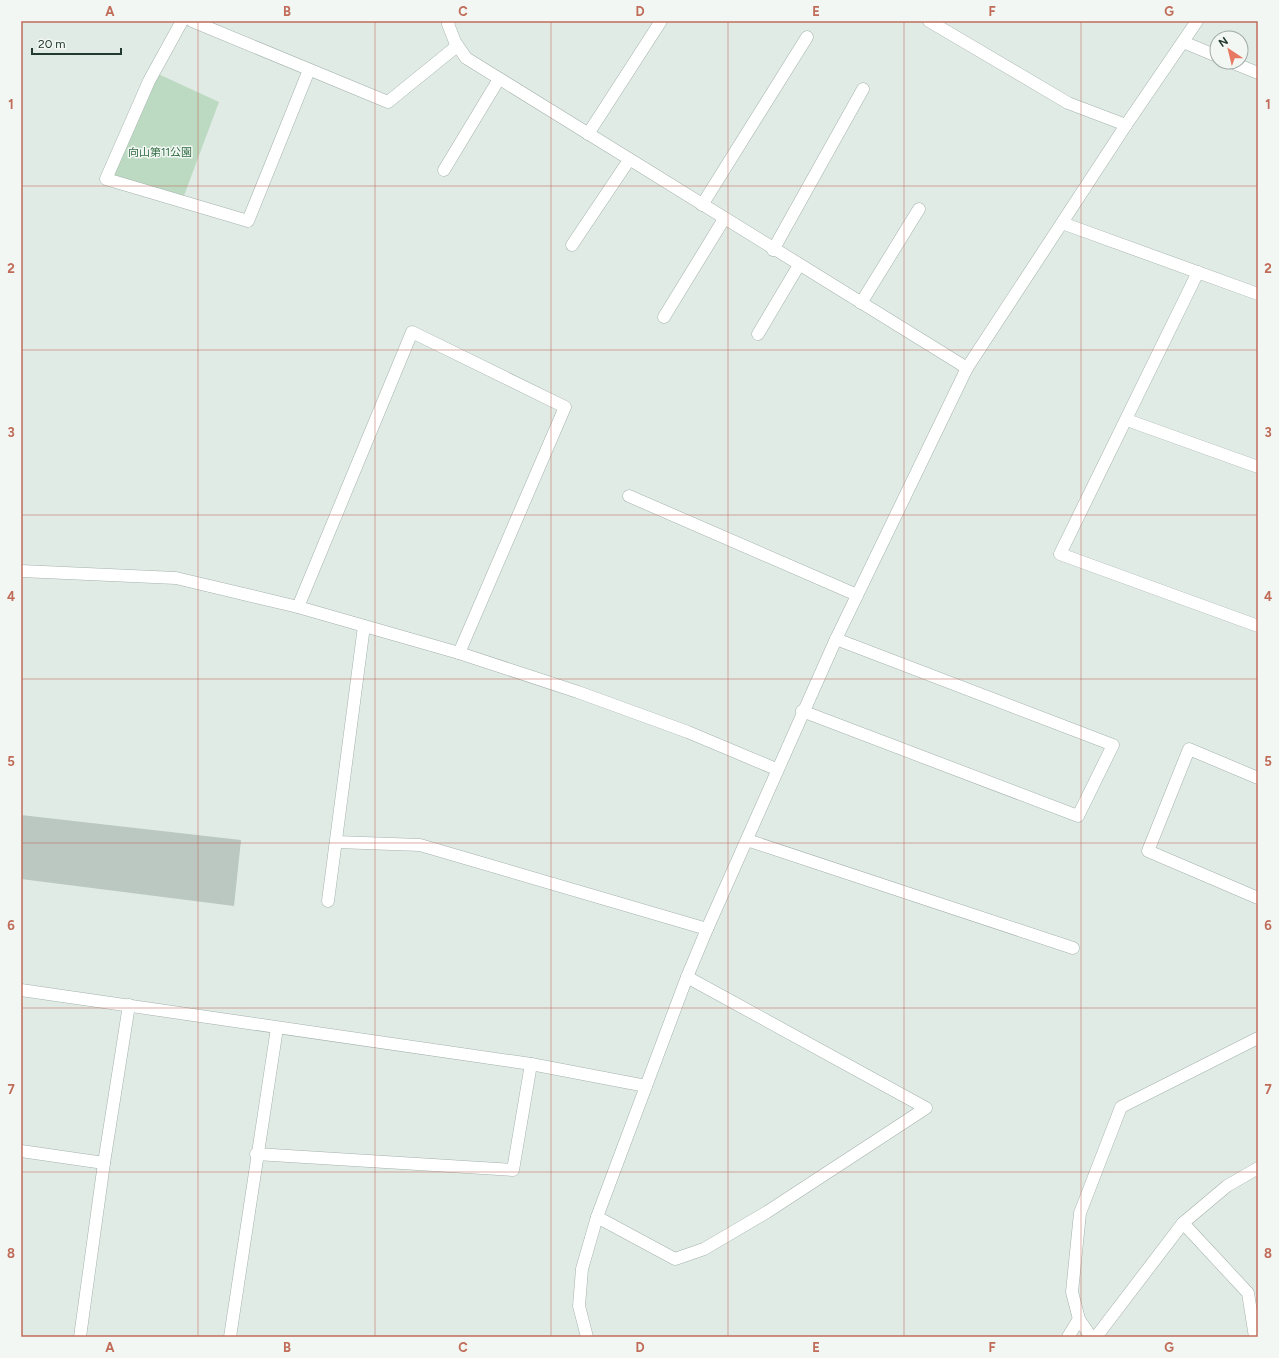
<svg xmlns="http://www.w3.org/2000/svg" width="1279" height="1358" font-family="Figtree,'Noto Sans JP',sans-serif">
	<rect width="100%" height="100%" fill="#e1ebe6"/>
	<path fill="#bcdac2" d="M154,72L219,102L182,201L106,179Z"/>
	<path fill="#bac8c1" d="M21,815L241,840L234,906L21,879Z"/>
	<g fill="none" stroke-linecap="round" stroke-linejoin="round">
		<g stroke="#a4b2ac" stroke-width="13">
			<g id="street">
				<path d="M182,21L149,81L106,179L248,221L309,70"/>
				<path d="M192,21L388,102L457,46"/>
				<path d="M449,21L448,24L455,42L466,58L967,368"/>
				<path d="M929,21L1068,103L1126,125"/>
				<path d="M1183,42L1217,56"/>
				<path d="M1231,62L1258,73"/>
				<path d="M588,134L661,21"/>
				<path d="M444,170L499,79"/>
				<path d="M702,205L807,37"/>
				<path d="M1062,223L1258,294"/>
				<path d="M572,245L629,160"/>
				<path d="M773,250L863,89"/>
				<path d="M1198,272L1060,554L1258,626"/>
				<path d="M861,303L919,209"/>
				<path d="M664,317L724,219"/>
				<path d="M758,334L799,265"/>
				<path d="M1127,420L1258,467"/>
				<path d="M629,496L857,595"/>
				<path d="M21,571L176,578L298,607L459,653L578,692L688,732L776,769"/>
				<path d="M298,607L412,332L565,407L459,653"/>
				<path d="M802,711L1078,816L1113,745L836,639"/>
				<path d="M1258,778L1189,749L1148,851L1258,898"/>
				<path d="M747,840L1073,948"/>
				<path d="M336,842L420,845L707,929"/>
				<path d="M328,901L364,626"/>
				<path d="M21,990L531,1064L646,1086"/>
				<path d="M21,1151L104,1163"/>
				<path d="M256,1154L513,1170L531,1064"/>
				<path d="M597,1217L675,1259L704,1249L767,1212L926,1108L687,977"/>
				<path d="M1183,1223L1227,1186L1258,1168"/>
				<path d="M80,1337L104,1163L129,1005"/>
				<path d="M230,1337L277,1028"/>
				<path d="M587,1337L579,1306L582,1269L597,1217L687,977L707,929L836,639L967,368L1126,125L1197,21"/>
				<path d="M1068,1337L1079,1319"/>
				<path d="M1091,1337L1079,1319L1072,1292L1080,1213L1121,1107L1258,1038"/>
				<path d="M1096,1337L1183,1223L1248,1293L1255,1337"/>
			</g>
		</g>
		<use href="#street" stroke="#fff" stroke-width="12"/>
	</g>
	<path fill="none" stroke="#c06c59" stroke-width="1" stroke-opacity="0.55" d="M198,21V1337M375,21V1337M551,21V1337M728,21V1337M904,21V1337M1081,21V1337M21,186H1258M21,350H1258M21,515H1258M21,679H1258M21,843H1258M21,1008H1258M21,1172H1258"/>
	<g text-anchor="middle" stroke-width="3" stroke-linejoin="round" paint-order="stroke">
		<g font-size="11" fill="#316d43" stroke="#f2f7f4">
			<text x="160" y="156">向山第11公園</text>
		</g>
	</g>
	<rect width="1279" height="1358" fill="none" stroke="#f2f7f4" stroke-width="44"/>
	<g transform="translate(1229 50) rotate(325)"><circle r="19" fill="#f2f7f4" stroke="#9faba6"/>
	<path d="M0-3L7 15L0 10L-7 15Z" fill="#e77963"/>
	<text y="-6" font-size="11" font-weight="bold" text-anchor="middle" fill="#233a32">N</text>
	</g>
	<path d="M32 48v6h89v-6" fill="none" stroke="#233a32" stroke-width="2"/>
	<text x="38" y="48" font-size="12" fill="#233a32" stroke="#f2f7f4" stroke-width="3" paint-order="stroke">20 m</text>
	<rect x="22" y="22" width="1235" height="1314" fill="none" stroke="#c06c59" stroke-width="1.5"/>
	<g font-size="13" text-anchor="middle" font-weight="bold" fill="#c06c59">
		<text x="110" y="16">A</text>
		<text x="287" y="16">B</text>
		<text x="463" y="16">C</text>
		<text x="640" y="16">D</text>
		<text x="816" y="16">E</text>
		<text x="992" y="16">F</text>
		<text x="1169" y="16">G</text>
		<text x="11" y="109">1</text>
		<text x="1268" y="109">1</text>
		<text x="11" y="273">2</text>
		<text x="1268" y="273">2</text>
		<text x="11" y="437">3</text>
		<text x="1268" y="437">3</text>
		<text x="11" y="601">4</text>
		<text x="1268" y="601">4</text>
		<text x="11" y="766">5</text>
		<text x="1268" y="766">5</text>
		<text x="11" y="930">6</text>
		<text x="1268" y="930">6</text>
		<text x="11" y="1094">7</text>
		<text x="1268" y="1094">7</text>
		<text x="11" y="1258">8</text>
		<text x="1268" y="1258">8</text>
		<text x="110" y="1352">A</text>
		<text x="287" y="1352">B</text>
		<text x="463" y="1352">C</text>
		<text x="640" y="1352">D</text>
		<text x="816" y="1352">E</text>
		<text x="992" y="1352">F</text>
		<text x="1169" y="1352">G</text>
	</g>
</svg>
